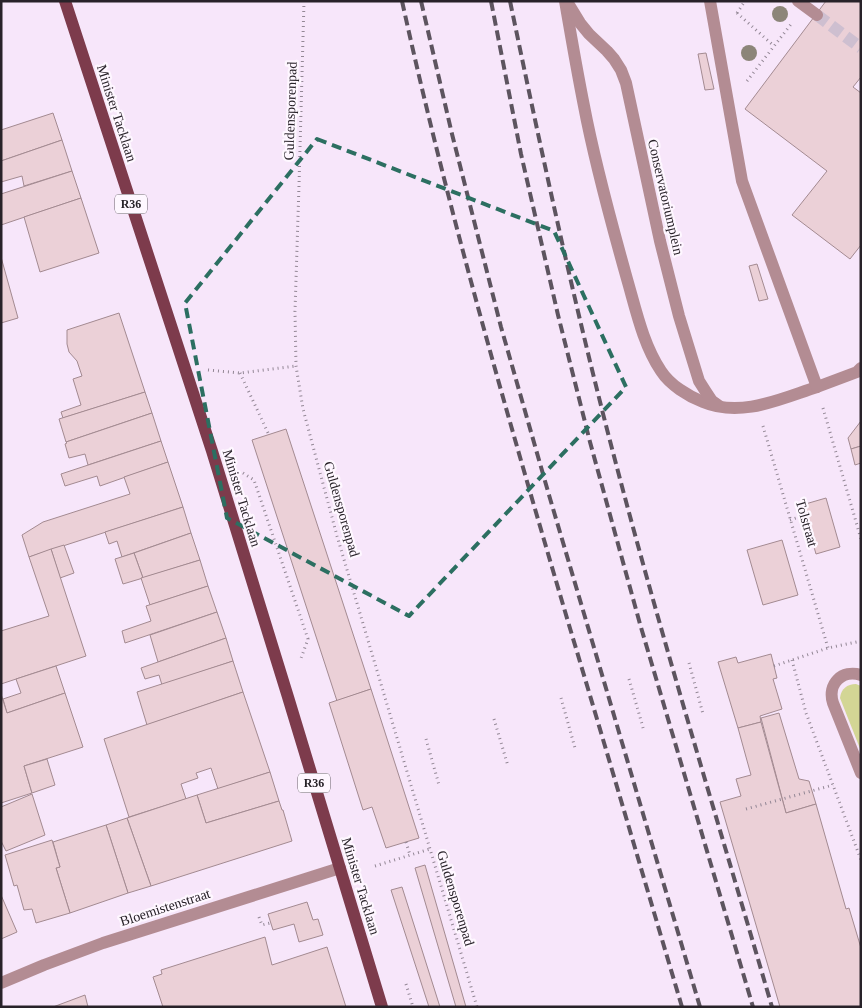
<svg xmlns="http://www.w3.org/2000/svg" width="862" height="1008" font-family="Georgia,serif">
	<rect width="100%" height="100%" fill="#f7e6fa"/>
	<path fill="#d3d695" d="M856,684L861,686V751L840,698C841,689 847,684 856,684Z"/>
	<g fill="#ebd0d7" stroke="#a38a91">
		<path d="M826,1H861V77L853,87L861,93V245L850,259L792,215L827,171L745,109Z"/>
		<path d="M706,53L714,89L705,90L698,54Z"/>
		<path d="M53,113L62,140L1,161V130Z"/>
		<path d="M62,140L72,171L24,186L22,176L1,182V161Z"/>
		<path d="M72,171L81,198L1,225V194Z"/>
		<path d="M81,198L99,253L40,272L24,217Z"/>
		<path d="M1,257L18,318L1,323Z"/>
		<path d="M757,264L768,299L759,301L749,266Z"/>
		<path d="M119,313L145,392L63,418L61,412L81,405L73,379L82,376L77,361L69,352L67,344V330Z"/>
		<path d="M145,392L152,413L66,442L59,419Z"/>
		<path d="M152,413L161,441L88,465L85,454L69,458L65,444L67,443L66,442Z"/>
		<path d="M861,421V446L851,449L848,438Z"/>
		<path d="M286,429L371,689L337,701L252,440Z"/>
		<path d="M161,441L168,462L100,486L97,476L65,486L61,474Z"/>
		<path d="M861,446V463L855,465L851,449Z"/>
		<path d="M168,462L183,507L29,557L22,535L43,522L130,494L124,477Z"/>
		<path d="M826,498L840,547L816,554L802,505Z"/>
		<path d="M183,507L191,533L122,557L117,541L109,544L105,532Z"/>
		<path d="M191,533L200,560L143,578L134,553Z"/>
		<path d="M782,540L798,595L763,605L747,550Z"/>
		<path d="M64,545L74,573L60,578L51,549Z"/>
		<path d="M51,549L86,656L1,684V631L49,616L29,557Z"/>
		<path d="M134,553L143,578L123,584L115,559Z"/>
		<path d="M200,560L208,586L150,605L141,578Z"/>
		<path d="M208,586L217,612L125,643L122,631L151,621L146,606Z"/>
		<path d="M217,612L226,638L158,662L150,635Z"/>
		<path d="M226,638L233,661L162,685L159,675L145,679L141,668Z"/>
		<path d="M771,654L777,678L773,679L782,709L760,716L761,722L738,728L718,662L736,657L738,663Z"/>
		<path d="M233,661L243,692L147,725L137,692Z"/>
		<path d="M56,666L65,693L7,713L3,699L21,693L16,679Z"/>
		<path d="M371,689L419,838L386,848L372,807L363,810L329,703Z"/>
		<path d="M243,692L270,772L218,789L211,768L196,773L198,778L181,784L186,799L129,817L104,739Z"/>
		<path d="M65,693L83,747L24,766L32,793L1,803V694L7,713Z"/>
		<path d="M779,713L799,779L809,781L816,804L786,813L761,718Z"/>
		<path d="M761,722L786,813L816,804L846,909L849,908L861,948V1007H780L720,802L741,796L736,779L751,775L738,728Z"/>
		<path d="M47,759L55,785L32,793L24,766Z"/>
		<path d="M270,772L279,801L206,823L197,795Z"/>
		<path d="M32,794L45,835L6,851L1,841V807Z"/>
		<path d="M197,795L206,823L279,801L282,810H283L292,841L151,886L127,818Z"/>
		<path d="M127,818L151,886L128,893L106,825Z"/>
		<path d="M106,825L128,893L70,913L56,868L60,867L53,842Z"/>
		<path d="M52,840L60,867L56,868L70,913L36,923L32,909L24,910L17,885L14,886L5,855Z"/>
		<path d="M425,865L466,1007H456L415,868Z"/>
		<path d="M402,887L440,1007H429L391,890Z"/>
		<path d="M1,895L17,932L1,939Z"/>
		<path d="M307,902L313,920L318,919L323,935L299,942L294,924L273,930L268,914Z"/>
		<path d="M265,937L272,965L327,947L346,1007H163L153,977L162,974L161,970Z"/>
		<path d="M85,995L88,1007H53Z"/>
	</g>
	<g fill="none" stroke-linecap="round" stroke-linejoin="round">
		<path stroke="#cebfd0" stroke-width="12" stroke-dasharray="12 6" stroke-linecap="butt" d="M817,15L861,48"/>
		<g stroke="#938795" stroke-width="3" stroke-dasharray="1 4" stroke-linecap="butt">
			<path d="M304,1L299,185L295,311L296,366L303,409L337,536L430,849L477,1007"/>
			<path d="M737,13L774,46"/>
			<path d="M737,13L745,1"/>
			<path d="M747,81L792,23"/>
			<path d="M208,370L240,373L296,366"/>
			<path d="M240,373L269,435"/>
			<path d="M823,408L861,539"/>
			<path d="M763,426L828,648"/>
			<path d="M243,473L254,480L308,639L300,661"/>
			<path d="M790,520L805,515"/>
			<path d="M792,660L806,713L861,860"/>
			<path d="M689,663L703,714"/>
			<path d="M774,666L828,648L861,641"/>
			<path d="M629,679L644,731"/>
			<path d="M561,698L575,748"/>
			<path d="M494,719L508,766"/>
			<path d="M426,739L439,785"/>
			<path d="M746,809L833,785"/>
			<path d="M406,842L410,855"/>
			<path d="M375,866L430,849"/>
			<path d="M259,917L262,925L270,923"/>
			<path d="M406,984L413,1007"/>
		</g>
		<g stroke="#b38c93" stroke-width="12">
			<path d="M565,1C571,36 577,71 584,106C595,164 611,222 627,279C636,310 643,344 661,371C670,385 688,396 703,402C741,418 780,399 817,387"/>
			<path d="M569,5L580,23L589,34L607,51L614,59L621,70L626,83L660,241L679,316L699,381L706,392L712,401L719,406"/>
		</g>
		<g stroke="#b38c93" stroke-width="12">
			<path d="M710,1L742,181L817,387L857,372L861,368"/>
			<path d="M798,1L817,15"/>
			<path d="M861,675C842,669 827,684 833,703L861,773"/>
			<path d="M1,983L44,965L103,943L340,868"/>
		</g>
		<path stroke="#7d3b4c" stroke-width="12" d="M65,1L212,451L288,697L382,1007"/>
		<g stroke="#5d545f" stroke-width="4" stroke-dasharray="10 5" stroke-linecap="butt">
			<path d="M402,1C448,211 508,418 569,625C607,752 644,879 682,1007"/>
			<path d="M421,1L452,134L501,327L549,495L700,1007"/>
			<path d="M491,1L521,154L558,315L590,442L640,624L753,1007"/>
			<path d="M510,1C542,155 575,308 615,460C663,643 719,825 772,1007"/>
		</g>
	</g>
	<g fill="#8c8579">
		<circle cx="780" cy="14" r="8"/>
		<circle cx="749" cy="53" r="8"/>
	</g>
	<path fill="none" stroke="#2c6f61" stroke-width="4" stroke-dasharray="10 6" stroke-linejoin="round" d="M317,139L554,231L626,387L409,616L227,518L185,303Z"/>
	<g text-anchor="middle" stroke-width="4.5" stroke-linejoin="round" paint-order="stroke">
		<g fill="#fef7ff" stroke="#686269" stroke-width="1">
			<rect x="115" y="194.5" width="32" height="19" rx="4"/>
			<rect x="298" y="773.5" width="32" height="19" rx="4"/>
		</g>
		<g font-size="12" font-weight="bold" fill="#282229">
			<text x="131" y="208">R36</text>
			<text x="314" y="787">R36</text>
		</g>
		<g font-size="14" fill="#282229" stroke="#fef7ff">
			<text transform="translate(290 111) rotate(-88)" y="5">Guldensporenpad</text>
			<text transform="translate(117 113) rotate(72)" y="5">Minister Tacklaan</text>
			<text transform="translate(666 197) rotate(77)" y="5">Conservatoriumplein</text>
			<text transform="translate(242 498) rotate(73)" y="5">Minister Tacklaan</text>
			<text transform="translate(342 509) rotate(74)" y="5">Guldensporenpad</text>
			<text transform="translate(807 523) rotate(74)" y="5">Tolstraat</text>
			<text transform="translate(361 886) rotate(73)" y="5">Minister Tacklaan</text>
			<text transform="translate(456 898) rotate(73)" y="5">Guldensporenpad</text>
			<text transform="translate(165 907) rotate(-18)" y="5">Bloemistenstraat</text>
		</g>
	</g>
	<rect width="862" height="1008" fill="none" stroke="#282229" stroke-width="5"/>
</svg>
